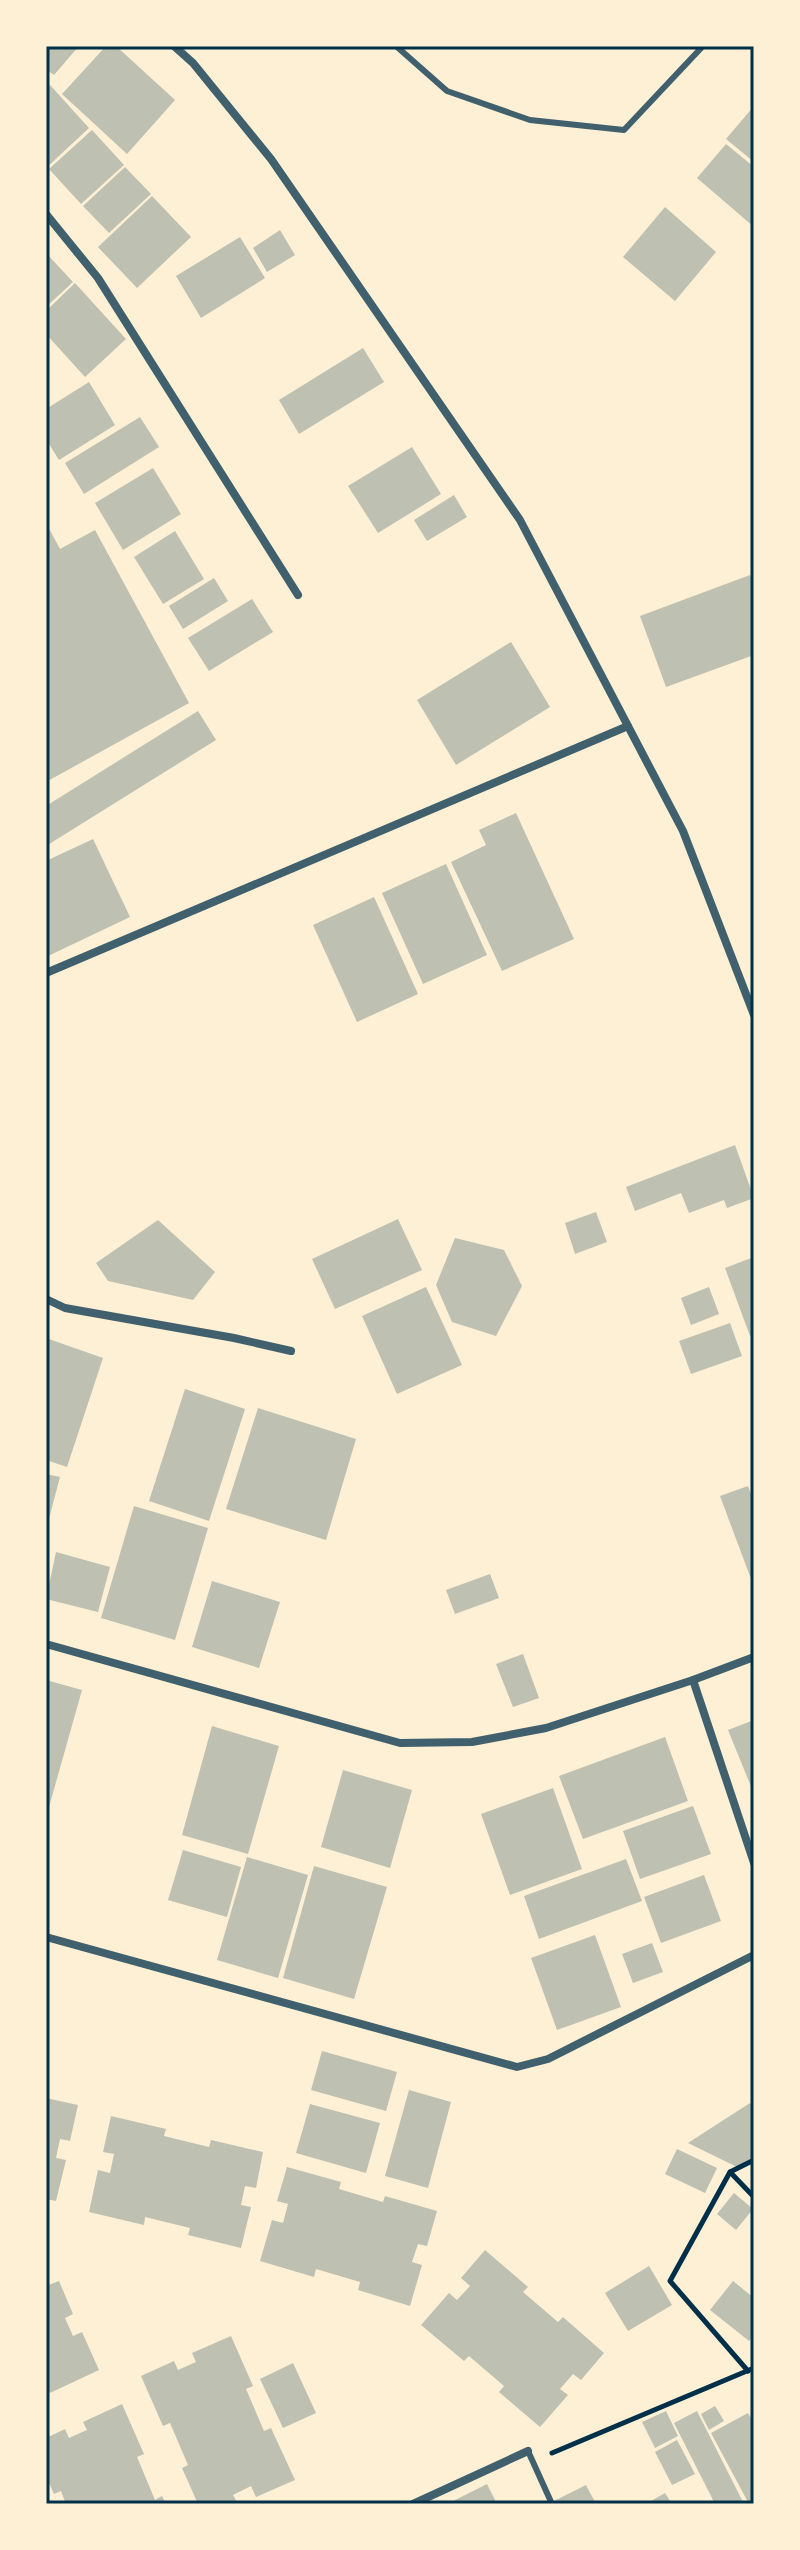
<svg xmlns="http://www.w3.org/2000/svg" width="800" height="2550" font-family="'PT Serif',serif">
	<rect width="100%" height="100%" fill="#fdf0d5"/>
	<g fill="#bec0b2">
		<path d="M46,46H79L54,75L46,69Z"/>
		<path d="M106,46H116L175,100L127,154L62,94Z"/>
		<path d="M50,85L89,128L46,168V89Z"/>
		<path d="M754,106V162L726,139Z"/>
		<path d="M92,130L124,165L81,204L49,169Z"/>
		<path d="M726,144L754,167V227L697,178Z"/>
		<path d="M125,167L151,194L109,233L83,206Z"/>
		<path d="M152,196L191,237L137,288L98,247Z"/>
		<path d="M665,207L716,252L675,301L623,257Z"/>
		<path d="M280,230L295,255L267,272L253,248Z"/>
		<path d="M240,237L265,278L201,318L176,276Z"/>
		<path d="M46,253L73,282L46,307Z"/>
		<path d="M75,283L126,339L85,377L46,334V311Z"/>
		<path d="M363,348L384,382L299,434L279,400Z"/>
		<path d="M89,382L115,425L59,460L46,439V409Z"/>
		<path d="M140,417L159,447L84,494L65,463Z"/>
		<path d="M412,447L441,494L378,533L348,486Z"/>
		<path d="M153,468L181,514L123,550L95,503Z"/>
		<path d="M454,495L467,517L427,541L414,520Z"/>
		<path d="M46,523L60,549L95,530L189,703L46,782Z"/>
		<path d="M175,531L204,579L163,604L134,557Z"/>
		<path d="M750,575L754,585V655L666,687L640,616Z"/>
		<path d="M214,578L228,601L183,629L169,606Z"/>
		<path d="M252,599L273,632L209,671L188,638Z"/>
		<path d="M511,642L550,707L456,765L417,700Z"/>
		<path d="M198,711L216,740L46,846V806Z"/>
		<path d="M516,813L574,939L502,971L451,862L486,845L479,830Z"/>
		<path d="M93,839L130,917L46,957V861Z"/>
		<path d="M446,864L487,955L423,984L382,893Z"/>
		<path d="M374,897L418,994L357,1022L313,925Z"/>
		<path d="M735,1145L754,1198L727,1208L724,1200L689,1213L681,1193L635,1211L626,1187Z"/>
		<path d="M596,1212L607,1242L575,1254L565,1223Z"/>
		<path d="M398,1219L422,1270L335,1309L312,1259Z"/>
		<path d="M158,1220L215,1272L193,1300L108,1281L96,1263Z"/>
		<path d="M455,1238L504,1250L522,1286L496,1336L452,1322L436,1285Z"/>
		<path d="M754,1257V1335L750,1336L725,1268Z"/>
		<path d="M426,1287L462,1365L397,1394L362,1316Z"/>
		<path d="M709,1287L719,1314L691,1325L681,1298Z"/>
		<path d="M730,1323L742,1356L691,1374L679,1341Z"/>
		<path d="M46,1338L103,1358L67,1467L46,1460Z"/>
		<path d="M185,1389L245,1409L209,1521L149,1501Z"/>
		<path d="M258,1408L356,1439L326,1540L226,1509Z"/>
		<path d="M46,1474L60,1477L47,1526H46Z"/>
		<path d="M748,1486L754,1502V1587L720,1496Z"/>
		<path d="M134,1506L208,1528L175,1640L101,1618Z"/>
		<path d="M56,1552L110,1567L98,1612L46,1599Z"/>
		<path d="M490,1574L499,1598L455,1614L446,1590Z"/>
		<path d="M212,1581L280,1602L259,1668L192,1647Z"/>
		<path d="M523,1654L539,1698L513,1707L496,1664Z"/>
		<path d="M46,1680L82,1690L49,1807L46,1806Z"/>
		<path d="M754,1720V1794L728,1730Z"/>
		<path d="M212,1726L279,1746L248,1854L182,1835Z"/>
		<path d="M665,1737L688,1801L583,1839L559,1776Z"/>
		<path d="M343,1770L412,1790L390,1868L321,1847Z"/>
		<path d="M553,1788L582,1869L510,1895L481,1814Z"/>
		<path d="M693,1806L711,1854L640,1879L623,1831Z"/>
		<path d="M183,1850L241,1867L227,1917L168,1900Z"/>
		<path d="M247,1857L308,1875L278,1978L217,1960Z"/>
		<path d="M626,1859L642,1901L539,1939L524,1896Z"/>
		<path d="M314,1866L387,1887L354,1999L283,1978Z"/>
		<path d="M704,1875L721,1921L661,1943L644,1897Z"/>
		<path d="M595,1935L621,2007L557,2030L531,1958Z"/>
		<path d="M652,1943L663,1972L633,1983L622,1954Z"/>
		<path d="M322,2051L397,2072L386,2111L311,2090Z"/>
		<path d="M409,2090L451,2102L428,2188L385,2176Z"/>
		<path d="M46,2098L78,2105L70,2141L60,2139L56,2158L66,2160L56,2201L46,2199Z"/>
		<path d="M750,2103L754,2110V2157L737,2167L688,2143Z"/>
		<path d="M310,2104L380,2123L366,2173L296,2153Z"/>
		<path d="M111,2116L166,2129L164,2136L209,2147L211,2140L263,2152L256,2188L245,2186L241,2205L251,2207L241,2248L188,2235L190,2228L145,2217L144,2225L89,2212L98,2170L110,2173L114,2154L103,2152Z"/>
		<path d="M677,2149L717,2168L705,2193L665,2174Z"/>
		<path d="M287,2167L341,2182L339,2189L383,2202L385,2196L437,2211L427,2246L418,2244L412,2262L422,2265L410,2306L358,2290L360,2282L316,2269L314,2277L260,2261L272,2220L283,2223L288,2204L277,2201Z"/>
		<path d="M734,2193L753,2209L736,2230L717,2214Z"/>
		<path d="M485,2250L528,2287L523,2292L558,2322L563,2317L604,2353L581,2380L573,2374L560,2389L568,2395L540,2427L499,2392L504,2386L469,2356L464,2361L421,2325L449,2293L457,2300L470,2286L461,2278Z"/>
		<path d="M649,2266L672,2305L628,2331L605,2293Z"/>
		<path d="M59,2281L73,2314L65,2318L73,2336L82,2332L99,2370L50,2393L46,2385V2286Z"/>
		<path d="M733,2281L754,2298V2335L749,2341L710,2310Z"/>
		<path d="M231,2336L253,2386L246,2389L264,2431L271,2428L295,2480L256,2497L251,2486L233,2495L238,2504H198L182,2468L188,2465L170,2423L163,2426L141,2376L174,2361L178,2370L196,2362L192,2353Z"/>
		<path d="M293,2363L316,2413L283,2428L260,2379Z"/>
		<path d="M122,2404L144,2454L137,2457L155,2500L162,2496L166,2504H66L61,2491L54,2494L46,2476V2438L65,2429L69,2438L87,2430L83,2422Z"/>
		<path d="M715,2406L724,2421L709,2430L701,2414Z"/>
		<path d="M666,2411L678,2436L655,2448L642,2422Z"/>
		<path d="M697,2411L744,2504H715L674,2423Z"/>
		<path d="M748,2413L754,2424V2463L751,2465L754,2471V2504H749L711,2433Z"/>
		<path d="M677,2440L695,2474L672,2485L655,2452Z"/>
		<path d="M487,2484L497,2504H447Z"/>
		<path d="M586,2485L596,2504H556L554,2501Z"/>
		<path d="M665,2493L672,2504H646Z"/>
	</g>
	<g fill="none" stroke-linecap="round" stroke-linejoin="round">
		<g stroke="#003049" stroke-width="5">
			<path d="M730,2172L754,2197"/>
			<path d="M748,2371L670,2281L730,2172L754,2160"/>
			<path d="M552,2453L754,2368"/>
		</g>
		<g stroke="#3f606c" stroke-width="6">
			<path d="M396,46L447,91L530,120L624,130L703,46"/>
			<path d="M528,2451L552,2504"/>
		</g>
		<g stroke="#3f606c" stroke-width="8">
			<path d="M174,46L193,63L271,159L520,520L683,831L754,1015"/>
			<path d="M46,214L98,278L298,595"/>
			<path d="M46,973L628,726"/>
			<path d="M46,1299L65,1308L234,1338L291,1351"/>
			<path d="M46,1644L400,1743L472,1742L546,1728L693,1680L754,1657"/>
			<path d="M693,1680L754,1863"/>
			<path d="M46,1937L517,2067L548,2059L754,1955"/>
			<path d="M413,2504L528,2451"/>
		</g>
	</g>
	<rect width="800" height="2550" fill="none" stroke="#fdf0d5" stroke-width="96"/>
	<rect x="48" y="48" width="704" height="2454" fill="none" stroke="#003049" stroke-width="3"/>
</svg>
